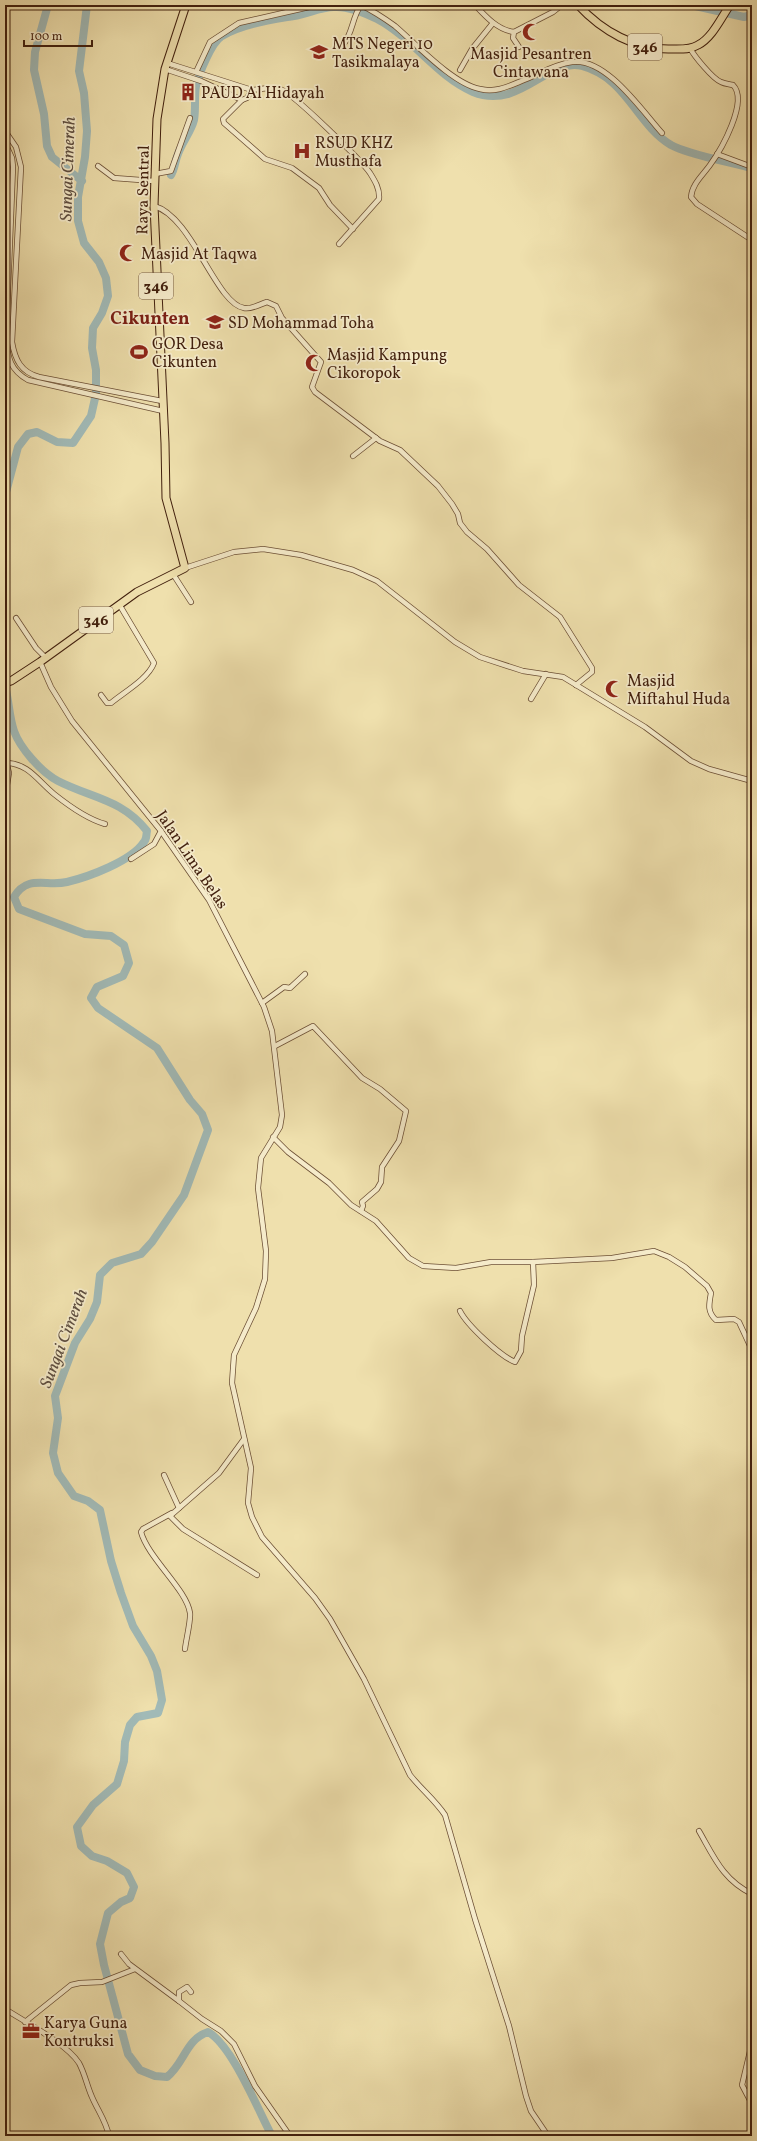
<svg xmlns="http://www.w3.org/2000/svg" width="757" height="2141" font-family="Vollkorn,serif">
	<rect width="100%" height="100%" fill="#efe0ad"/>
	<filter id="stains"><feTurbulence type="fractalNoise" baseFrequency=".005" numOctaves="4"/><feColorMatrix values="0 0 0 0 .2 0 0 0 0 .09 0 0 0 0 .02 0 0 0 .5 -.17"/></filter>
	<radialGradient id="worn" r=".72"><stop offset=".6" stop-color="#630" stop-opacity="0"/><stop offset="1" stop-color="#630" stop-opacity=".3"/></radialGradient>
	<g fill="none" stroke-linecap="round" stroke-linejoin="round">
		<g stroke="#a1bab7" stroke-width="8">
			<path d="M48,5L35,52L34,70L44,114L47,146L52,157L82,181"/>
			<path d="M691,5L744,17L752,15"/>
			<path d="M171,175C175,168 175,161 178,154C182,142 191,132 194,120C196,109 194,97 196,86C199,74 211,43 222,36C242,24 271,20 294,16C307,14 321,7 334,7C349,6 365,13 377,19C413,38 436,76 473,92C520,111 548,57 582,66C627,78 636,124 671,145C689,155 726,161 747,167"/>
			<path d="M5,496L18,447L28,434L37,432L57,442L73,443L91,416L96,394V370L92,348L93,328L102,313L108,296L106,278L99,262L84,243L78,221V197L85,157L87,131L84,93L79,71L87,5"/>
			<path d="M5,686C9,700 9,717 14,731C20,748 41,772 58,781C91,798 122,799 147,831C146,835 147,839 144,842C132,861 88,877 67,882C46,887 28,874 14,897L19,909L85,934L111,936L124,945L129,963L123,976L97,987L91,998L98,1008L157,1048L190,1100L202,1114L208,1130L184,1195L152,1242L141,1254L112,1263L100,1275L97,1302L90,1319L75,1343L55,1396L58,1418L53,1453L58,1473L74,1496L88,1501L100,1510L111,1561L121,1593L133,1626L151,1656L157,1671L162,1700L158,1713L137,1717L130,1725L125,1742L124,1761L117,1784L93,1805L77,1827L81,1846L92,1856L107,1861L127,1873L134,1887L130,1898L121,1902L108,1913L100,1944L104,1965L128,2054L140,2070L155,2076L167,2077C184,2064 186,2039 208,2032C232,2045 258,2110 272,2136"/>
		</g>
		<g stroke="#6c4f35" stroke-width="6">
			<g id="minor">
				<path d="M361,5C373,11 384,18 395,26C416,44 453,84 480,89C496,93 509,86 524,80C539,74 555,64 572,62C606,57 642,111 662,133"/>
				<path d="M475,5C486,17 498,30 514,32"/>
				<path d="M343,45C353,33 352,17 361,5"/>
				<path d="M519,47L513,38L514,32L553,12L562,5"/>
				<path d="M690,48C694,56 713,79 721,82C725,84 729,84 733,85C749,101 721,150 710,165C703,175 692,184 691,197L697,204L752,240"/>
				<path d="M167,63L252,90"/>
				<path d="M165,69L201,81L242,100L247,98L252,90C260,89 272,87 280,89C293,93 361,160 370,173C375,181 380,189 379,199L339,244"/>
				<path d="M460,70L472,49L493,23"/>
				<path d="M196,72L210,42L239,23L318,5"/>
				<path d="M242,100L223,119L224,123L265,159L292,168L319,188L330,205L353,229"/>
				<path d="M5,131L16,147L21,167L12,342C15,360 21,372 39,377L162,401"/>
				<path d="M5,143L12,158L13,167L6,339C8,358 10,370 28,380L163,411"/>
				<path d="M717,154L752,167"/>
				<path d="M98,166L114,178L154,181"/>
				<path d="M155,174L171,171L190,118"/>
				<path d="M154,206C192,216 216,304 244,308C251,310 260,304 267,302L276,306L282,318L321,362L312,387L315,392L380,441L400,450L438,486L452,504L458,514L460,523L467,532L487,549L519,585L560,617L592,668V672L576,685"/>
				<path d="M353,456L376,438"/>
				<path d="M185,568L234,552L263,549L301,555L353,570L377,581L455,642L480,657L523,671L563,677L645,727L691,761L709,769L752,781"/>
				<path d="M173,574L191,602"/>
				<path d="M16,618L36,648L46,658"/>
				<path d="M40,662L51,687L72,721L161,831L209,900L264,1007L272,1031L282,1115L280,1127L261,1158L258,1188L266,1251L265,1279L256,1308L234,1355L232,1383L251,1468L248,1503L252,1517L262,1537L315,1598L330,1619L364,1679L410,1775C421,1789 435,1800 445,1815L475,1919L509,2026L526,2096L531,2111L548,2136"/>
				<path d="M101,695L107,703H111C124,692 148,679 154,663L119,604"/>
				<path d="M531,699L546,674"/>
				<path d="M5,757L9,773L5,797"/>
				<path d="M6,763C28,763 38,781 54,794C69,806 87,819 105,824"/>
				<path d="M131,859L154,844L161,831"/>
				<path d="M262,1003L284,987L290,988L305,974"/>
				<path d="M275,1046L313,1026L362,1078L380,1089L406,1111L399,1141L382,1167L381,1182L377,1189L362,1202L363,1206L361,1211"/>
				<path d="M273,1137L288,1152L329,1183L351,1205L376,1221L409,1258L423,1266L456,1268L491,1262H533L612,1258L654,1251L669,1257L685,1267L707,1286L711,1293C709,1304 707,1312 716,1320L734,1319L739,1322L752,1350"/>
				<path d="M460,1311C467,1325 500,1356 515,1362L521,1351L522,1336L534,1285L533,1262"/>
				<path d="M244,1439L219,1473L170,1516L183,1529L257,1575"/>
				<path d="M164,1475L179,1508"/>
				<path d="M172,1513L143,1529L141,1532C148,1558 187,1590 190,1613C191,1620 186,1640 185,1649"/>
				<path d="M699,1831C714,1857 723,1880 752,1894"/>
				<path d="M121,1954L129,1964L179,2001"/>
				<path d="M191,1992L187,1987L179,1992V2001L202,2019L221,2031L234,2044L255,2086L290,2136"/>
				<path d="M5,2009C25,2022 67,2044 79,2063C85,2074 87,2086 92,2097C98,2111 106,2121 109,2136"/>
				<path d="M25,2022L71,1985L80,1983L102,1982L135,1969"/>
				<path d="M752,2043L742,2085L752,2104"/>
			</g>
		</g>
		<g stroke="#411f0d" stroke-width="9">
			<g id="primary">
				<path d="M578,5C602,31 635,50 671,49C680,49 690,50 698,45C712,38 721,18 730,5"/>
				<path d="M5,683L11,681L40,662L137,592L185,568L166,498L165,443L154,206L157,119L165,69L186,5"/>
			</g>
		</g>
		<use href="#minor" stroke="#f5ebca" stroke-width="4.5"/>
		<use href="#primary" stroke="#efe0ad" stroke-width="7"/>
	</g>
	<defs>
		<g id="mosque-bare" transform="scale(1.38)"><path d="M3.5-4.9A6 6 0 1 0 3.5 4.9A5 5 0 1 1 3.5-4.9Z" fill="#8f2418" stroke="#f5ebca" stroke-width="2.5" paint-order="stroke"/></g>
		<g id="school-bare" transform="scale(1.38)"><path d="M0-5L7-2L0 1L-7-2ZM-4 1L0 2.5L4 1V4Q0 6-4 4Z" fill="#8f2418" stroke="#f5ebca" stroke-width="2.5" paint-order="stroke"/></g>
		<g id="building-bare" transform="scale(1.38)"><path d="M-4-6H4V6H1V3H-1V6H-4ZM-2.5-4.3h1.7v1.8h-1.7ZM.8-4.3h1.7v1.8H.8ZM-2.5-1h1.7V.8h-1.7ZM.8-1h1.7V.8H.8Z" fill="#8f2418" stroke="#f5ebca" stroke-width="2.5" paint-order="stroke"/></g>
		<g id="hospital-bare" transform="scale(1.38)"><path d="M-5-5h3v3.5h4V-5h3V5h-3V1.5h-4V5h-3Z" fill="#8f2418" stroke="#f5ebca" stroke-width="2.5" paint-order="stroke"/></g>
		<g id="stadium-bare" transform="scale(1.38)"><path d="M0-5a6.5 5 0 1 0 0 10a6.5 5 0 1 0 0-10ZM-3.5-1.8h7v3.6h-7Z" fill="#8f2418" stroke="#f5ebca" stroke-width="2.5" paint-order="stroke"/></g>
		<g id="office-bare" transform="scale(1.38)"><path d="M-6-3h4V-5.5h4V-3h4V5H-6ZM-1-4.5V-3h2v-1.5ZM-6 0V1H6V0Z" fill="#8f2418" stroke="#f5ebca" stroke-width="2.5" paint-order="stroke"/></g>
	</defs>
	<g fill-rule="evenodd">
		<use href="#mosque-bare" x="531" y="32"/>
		<use href="#school-bare" x="319" y="52"/>
		<use href="#building-bare" x="188" y="92"/>
		<use href="#hospital-bare" x="302" y="151"/>
		<use href="#mosque-bare" x="128" y="253"/>
		<use href="#school-bare" x="215" y="322"/>
		<use href="#stadium-bare" x="139" y="352"/>
		<use href="#mosque-bare" x="314" y="363"/>
		<use href="#mosque-bare" x="614" y="689"/>
		<use href="#office-bare" x="31" y="2031"/>
	</g>
	<g text-anchor="middle" stroke-width="3.5" stroke-linejoin="round" paint-order="stroke">
		<g fill="#f5ebca" stroke="#775c46" stroke-width="1">
			<rect x="628" y="34" width="34" height="26" rx="3"/>
			<rect x="139" y="273" width="34" height="26" rx="3"/>
			<rect x="79" y="607" width="34" height="26" rx="3"/>
		</g>
		<g font-size="15" font-weight="bold" fill="#411f0d">
			<text x="645" y="52">346</text>
			<text x="156" y="291">346</text>
			<text x="96" y="625">346</text>
		</g>
		<g font-size="16" fill="#411f0d" stroke="#f5ebca" text-anchor="start">
			<text x="332" y="49">MTS Negeri 10<tspan x="332" dy="18">Tasikmalaya</tspan></text>
			<text x="531" y="59" text-anchor="middle">Masjid Pesantren<tspan x="531" dy="18">Cintawana</tspan></text>
			<text x="201" y="98">PAUD Al Hidayah</text>
			<text x="315" y="148">RSUD KHZ<tspan x="315" dy="18">Musthafa</tspan></text>
			<text x="141" y="259">Masjid At Taqwa</text>
			<text x="228" y="328">SD Mohammad Toha</text>
			<text x="152" y="349">GOR Desa<tspan x="152" dy="18">Cikunten</tspan></text>
			<text x="327" y="360">Masjid Kampung<tspan x="327" dy="18">Cikoropok</tspan></text>
			<text x="627" y="686">Masjid<tspan x="627" dy="18">Miftahul Huda</tspan></text>
			<text x="44" y="2028">Karya Guna<tspan x="44" dy="18">Kontruksi</tspan></text>
		</g>
		<g font-size="16" fill="#411f0d" stroke="#f5ebca">
			<text transform="translate(142 190) rotate(-89)" y="6">Raya Sentral</text>
			<text transform="translate(193 859) rotate(56)" y="6">Jalan Lima Belas</text>
		</g>
		<g font-size="17" font-style="italic" fill="#5e4e40" stroke="#f5ebca">
			<text transform="translate(67 169) rotate(-88)" y="6">Sungai Cimerah</text>
			<text transform="translate(63 1338) rotate(-69)" y="6">Sungai Cimerah</text>
		</g>
		<g font-size="18" font-weight="bold" fill="#7a1f14" stroke="#f5ebca">
			<text x="150" y="324">Cikunten</text>
		</g>
	</g>
	<rect width="757" height="2141" fill="none" stroke="#efe0ad" stroke-width="20"/>
	<rect x="6" y="6" width="745" height="2129" fill="none" stroke="#411f0d" stroke-width="2"/>
	<rect x="10" y="10" width="737" height="2121" fill="none" stroke="#411f0d"/>
	<path d="M24 40v6h68v-6" fill="none" stroke="#411f0d" stroke-width="2"/>
	<text x="30" y="40" font-size="12" fill="#411f0d" stroke="#f5ebca" stroke-width="3" paint-order="stroke">100 m</text>
	<rect width="100%" height="100%" filter="url(#stains)"/>
	<rect width="100%" height="100%" fill="url(#worn)"/>
</svg>
